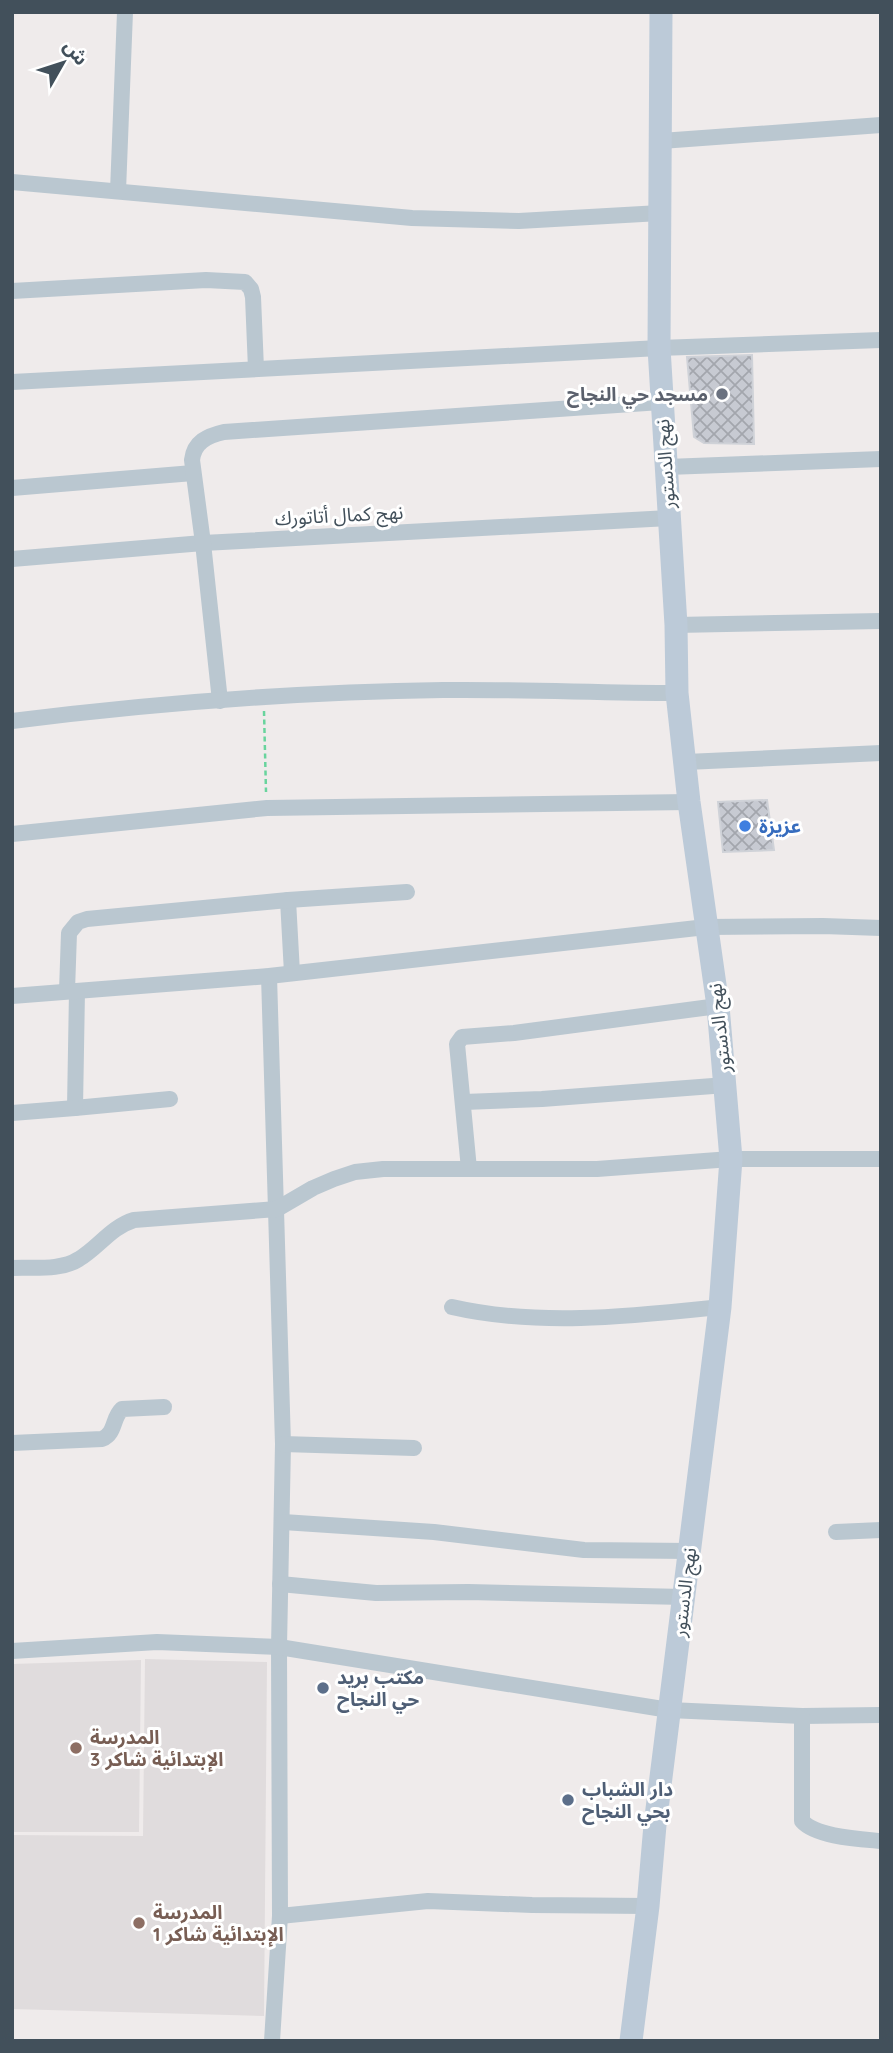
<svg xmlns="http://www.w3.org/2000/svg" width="893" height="2053" font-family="Quicksand,'Noto Sans Arabic',sans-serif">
	<defs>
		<pattern id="building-cross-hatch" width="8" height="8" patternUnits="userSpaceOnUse" patternTransform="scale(1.75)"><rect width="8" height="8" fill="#c7cad2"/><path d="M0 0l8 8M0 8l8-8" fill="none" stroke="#a3a6ad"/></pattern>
	</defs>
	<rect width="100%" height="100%" fill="#efebeb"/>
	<g fill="#e0dcdd">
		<path d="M145,1659L267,1662L264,2016L12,2009V1835L143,1836Z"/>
		<path d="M141,1660L139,1832H12V1664Z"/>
	</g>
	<g fill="url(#building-cross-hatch)" stroke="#cfd2d8" stroke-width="2">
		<path d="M752,355L754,444L704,443L694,437L687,357Z"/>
		<path d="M767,800L774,850L723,852L718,802Z"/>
	</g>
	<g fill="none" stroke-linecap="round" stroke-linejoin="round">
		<path stroke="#68d49d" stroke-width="2.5" stroke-dasharray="5 3.5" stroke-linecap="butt" d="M264,711L266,792"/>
		<g stroke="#bac7d0" stroke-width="16">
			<path d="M661,141L881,125"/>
			<path d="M12,182L412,218L519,221L660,213"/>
			<path d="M118,191L125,12"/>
			<path d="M12,291L206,280L245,282L251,289L253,297L256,369"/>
			<path d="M12,382L659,348L881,340"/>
			<path d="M667,467L881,459"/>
			<path d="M12,488L193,473"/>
			<path d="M12,559L203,543L669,518"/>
			<path d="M676,625L881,621"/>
			<path d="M220,701L203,543L192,460C194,442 207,436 224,432L661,402"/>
			<path d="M12,721C155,703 299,692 443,690C521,689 599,693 677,693"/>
			<path d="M686,762L881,753"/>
			<path d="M12,834L267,808L689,802"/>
			<path d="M288,900L292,973"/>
			<path d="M269,976L283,1444L279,1647L280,1916L272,2041"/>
			<path d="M67,991L69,933L78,922L87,919L288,900L407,892"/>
			<path d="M77,991L75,1108L170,1099"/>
			<path d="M12,996L269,976L706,927L823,926L881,928"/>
			<path d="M464,1102L542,1099L726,1085"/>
			<path d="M12,1113L75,1108"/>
			<path d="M469,1169L457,1044L462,1037L514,1033L718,1006"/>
			<path d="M12,1268C33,1267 61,1271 79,1259C99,1247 111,1227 134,1220L277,1209L313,1188L334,1179L355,1172L383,1169H597L731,1159H881"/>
			<path d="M452,1307C539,1327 633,1316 720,1307"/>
			<path d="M12,1443L102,1439C116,1433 112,1418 122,1409L164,1407"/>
			<path d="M283,1444L414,1448"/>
			<path d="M283,1522L434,1532L584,1550L690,1551"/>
			<path d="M836,1532L881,1530"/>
			<path d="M280,1584L376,1593L468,1592L684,1597"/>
			<path d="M12,1651L157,1642L279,1647L669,1710L802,1716L881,1715"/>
			<path d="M802,1716V1821C816,1837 860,1839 881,1841"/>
			<path d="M280,1916L428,1901L532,1905L648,1906"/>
		</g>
		<path stroke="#bccad8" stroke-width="23" d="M631,2041L648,1906L655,1825L720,1307L731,1159L718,1006L689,802L677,693L676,625L659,348L661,12"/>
	</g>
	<circle fill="#6b7280" stroke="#fff" stroke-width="2.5" cx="722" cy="394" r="7"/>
	<circle fill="#3f7fe0" stroke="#fff" stroke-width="2.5" cx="745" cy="826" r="7"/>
	<g fill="#5c6f8a" stroke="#fff" stroke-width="2.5">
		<circle cx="323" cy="1688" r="7"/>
		<circle cx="568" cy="1800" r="7"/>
	</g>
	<g fill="#8d6e63" stroke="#fff" stroke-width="2.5">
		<circle cx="76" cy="1748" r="7"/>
		<circle cx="139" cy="1923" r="7"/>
	</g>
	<g text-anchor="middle" stroke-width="6" stroke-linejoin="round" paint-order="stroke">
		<g font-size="19" font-weight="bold" fill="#5b616d" stroke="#fff" text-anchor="end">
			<text x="708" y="401">مسجد حي النجاح</text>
		</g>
		<g font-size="19" fill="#42505b" stroke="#fff">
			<text transform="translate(665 464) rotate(-94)" y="7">نهج الدستور</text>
			<text transform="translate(339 515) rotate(-3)" y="7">نهج كمال أتاتورك</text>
			<text transform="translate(719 1028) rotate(-96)" y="7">نهج الدستور</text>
			<text transform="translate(684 1592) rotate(-83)" y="7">نهج الدستور</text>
		</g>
		<g font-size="19" font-weight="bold" fill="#366cbe" stroke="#fff" text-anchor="start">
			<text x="759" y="833">عزيزة</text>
		</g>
		<g font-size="19" font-weight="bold" fill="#4e5e75" stroke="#fff" text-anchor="start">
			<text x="337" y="1684">مكتب بريد<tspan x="337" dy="22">حي النجاح</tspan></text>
			<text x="582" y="1796">دار الشباب<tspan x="582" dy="22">بحي النجاح</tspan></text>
		</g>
		<g font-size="19" font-weight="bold" fill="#785e54" stroke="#fff" text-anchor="start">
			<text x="90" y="1744">المدرسة<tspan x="90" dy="22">الإبتدائية شاكر 3</tspan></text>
			<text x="153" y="1919">المدرسة<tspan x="153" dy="22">الإبتدائية شاكر 1</tspan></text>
		</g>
	</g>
	<rect width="893" height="2053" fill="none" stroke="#42505b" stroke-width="28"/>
	<g transform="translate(63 63) rotate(51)" stroke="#ffffff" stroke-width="5" paint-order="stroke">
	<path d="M0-5L12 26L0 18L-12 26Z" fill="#42505b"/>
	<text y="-10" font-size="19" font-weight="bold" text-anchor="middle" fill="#42505b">ش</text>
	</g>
</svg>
